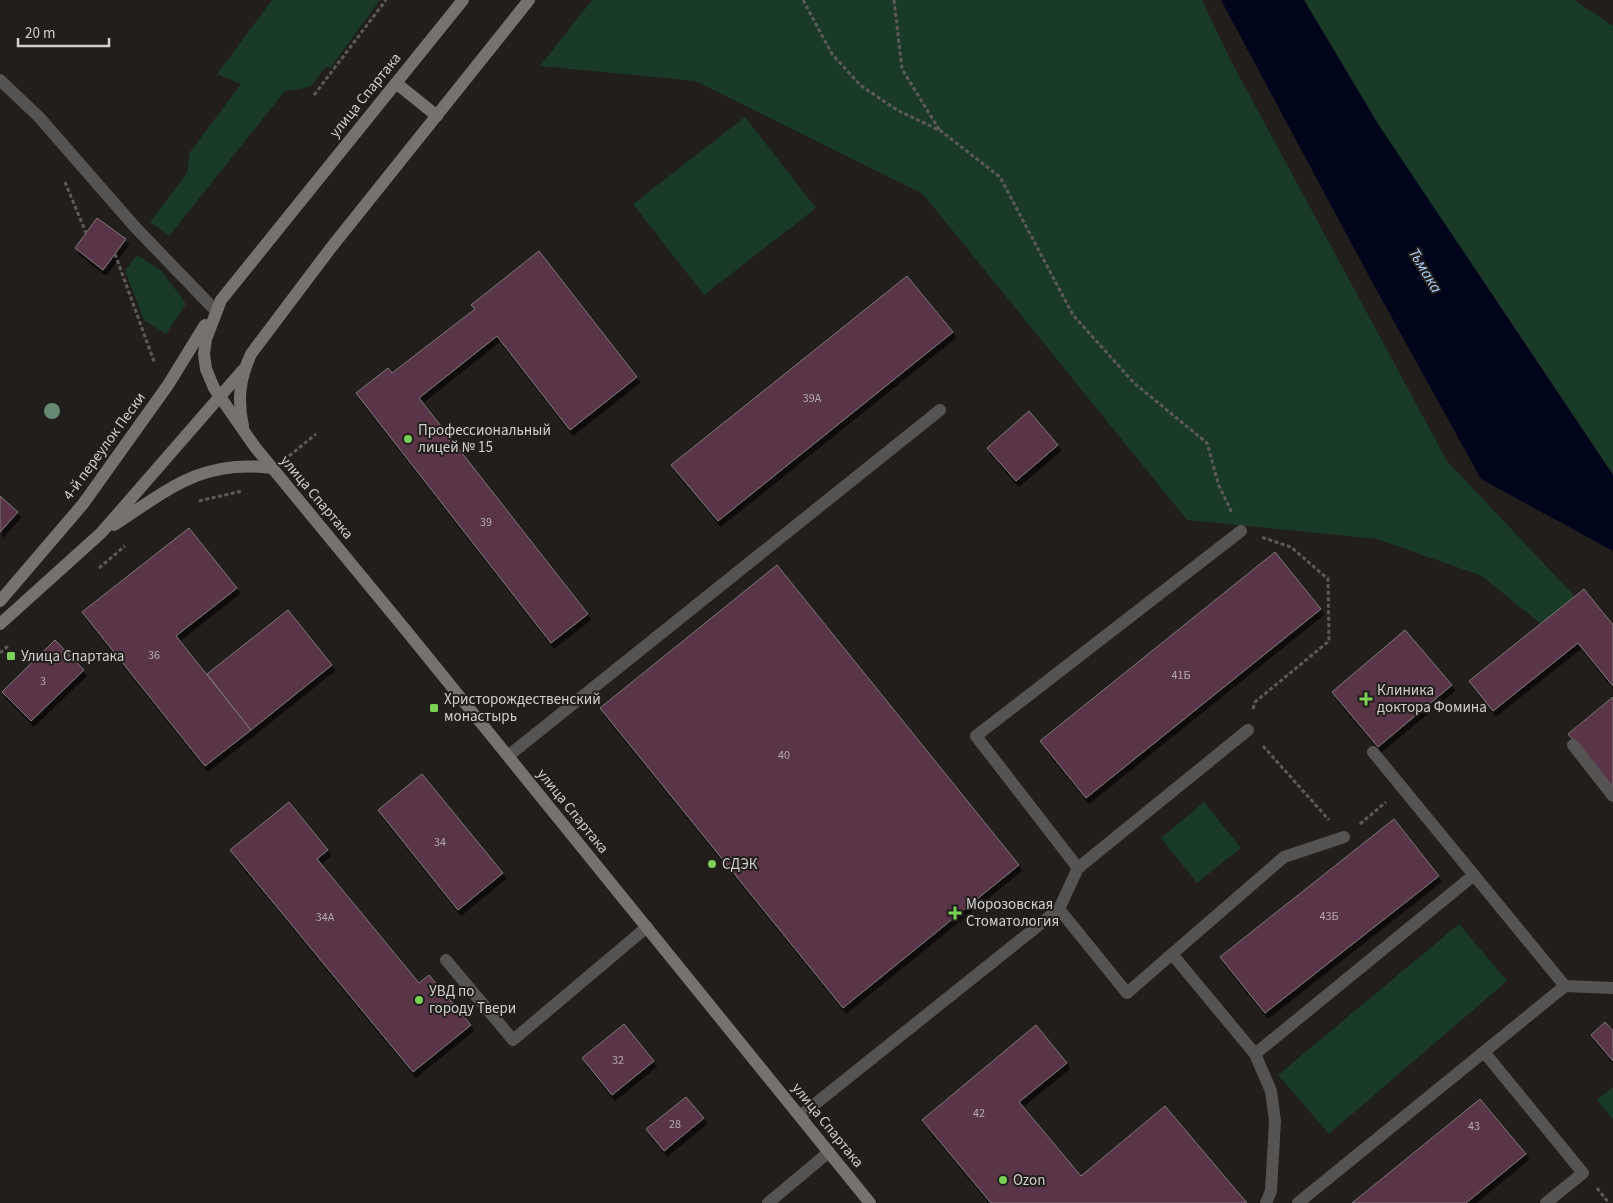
<svg xmlns="http://www.w3.org/2000/svg" width="1613" height="1203" font-family="'Source Sans 3',sans-serif">
	<defs>
		<filter id="shadow"><feDropShadow dx="3" dy="5.5" stdDeviation="0" flood-color="#0009"/></filter>
	</defs>
	<rect width="100%" height="100%" fill="#211e1c"/>
	<g fill="#183a27">
		<path d="M272,0H380L330,68L326,67L310,87L285,91L169,236L150,222L187,173L190,152L241,84L217,74Z"/>
		<path d="M592,0H1202L1230,59L1447,461L1581,603L1547,629L1482,576L1377,539L1187,520L923,194L695,81L540,66Z"/>
		<path d="M1304,0H1574L1613,26V475L1378,124Z"/>
		<path d="M745,117L816,208L704,295L633,204Z"/>
		<path d="M137,255L162,271L186,304L166,334L144,320L125,271Z"/>
		<path d="M1204,802L1241,848L1197,883L1161,838Z"/>
		<path d="M1459,924L1507,981L1329,1134L1278,1075Z"/>
		<path d="M1613,1087V1120L1597,1100Z"/>
	</g>
	<path fill="#00051c" d="M1221,0H1304L1378,124L1613,475V551L1481,479L1370,278Z"/>
	<g fill="#5a3647" stroke="#7c787a" filter="url(#shadow)">
		<path d="M97,218L126,239L103,270L75,248Z"/>
		<path d="M539,251L637,377L570,430L497,336L419,398L588,614L551,643L356,393L388,368L392,373L475,309L471,305Z"/>
		<path d="M907,276L953,332L718,521L671,465Z"/>
		<path d="M1029,411L1058,445L1016,481L987,448Z"/>
		<path d="M0,496L18,512L0,532Z"/>
		<path d="M189,528L237,588L176,636L251,730L205,766L82,612Z"/>
		<path d="M1275,552L1321,609L1086,798L1040,741Z"/>
		<path d="M777,565L1019,865L843,1008L600,708Z"/>
		<path d="M1584,589L1613,625V686L1578,643L1493,711L1469,681Z"/>
		<path d="M288,610L332,665L251,730L207,674Z"/>
		<path d="M1405,630L1452,685L1378,747L1332,692Z"/>
		<path d="M55,640L84,670L31,721L2,692Z"/>
		<path d="M1613,697V787L1568,734Z"/>
		<path d="M422,774L503,873L458,910L378,810Z"/>
		<path d="M289,802L328,850L317,859L419,983L429,975L471,1025L413,1072L230,850Z"/>
		<path d="M1394,819L1439,876L1265,1013L1220,957Z"/>
		<path d="M1605,1022L1613,1031V1061L1591,1035Z"/>
		<path d="M624,1024L654,1061L612,1095L582,1058Z"/>
		<path d="M1036,1025L1067,1063L1019,1102L1081,1176L1165,1106L1247,1203H991L922,1120Z"/>
		<path d="M686,1097L704,1118L664,1151L646,1129Z"/>
		<path d="M1480,1099L1526,1154L1466,1203H1352Z"/>
	</g>
	<g fill="none" stroke-linecap="round" stroke-linejoin="round">
		<g stroke="#5d5a59" stroke-width="3" stroke-dasharray="4 2.5" stroke-linecap="butt">
			<path d="M803,0L832,54L860,85L897,110L941,131L1000,177L1073,315L1134,383L1207,443L1219,486L1232,513"/>
			<path d="M894,0L902,69L940,131"/>
			<path d="M314,95L386,0"/>
			<path d="M65,182L86,233"/>
			<path d="M115,254L155,364"/>
			<path d="M289,456L316,434"/>
			<path d="M199,501L242,491"/>
			<path d="M99,568L125,546"/>
			<path d="M0,653L9,645"/>
			<path d="M1253,709L1255,702L1329,641L1328,579L1291,547L1261,537"/>
			<path d="M1263,746L1329,820"/>
			<path d="M1360,824L1386,802"/>
			<path d="M1597,1188L1609,1203"/>
		</g>
		<g stroke="#565453" stroke-width="12">
			<path d="M0,80L39,117L135,227L215,310"/>
			<path d="M1248,730L1078,868L1059,909L1127,993L1284,857L1344,837"/>
			<path d="M1573,745L1613,796"/>
			<path d="M508,756L940,410"/>
			<path d="M1078,868L976,736L1241,531"/>
			<path d="M1172,954L1255,1054L1271,1091L1275,1121L1271,1191L1266,1203"/>
			<path d="M446,960L513,1040L647,927"/>
			<path d="M1565,986L1613,988"/>
			<path d="M1484,1052L1583,1173L1546,1203"/>
			<path d="M1255,1054L1474,875"/>
			<path d="M800,1116L1059,909"/>
			<path d="M1298,1203L1565,986L1373,752"/>
		</g>
		<path stroke="#565453" stroke-width="12" d="M768,1203L829,1152"/>
		<g stroke="#757270" stroke-width="12">
			<path d="M463,0L221,300L206,339L204,354L206,369L214,388L255,447L409,634L870,1203"/>
			<path d="M396,83L437,116"/>
			<path d="M243,426C237,400 240,378 251,354L330,249L529,0"/>
			<path d="M114,525C169,489 202,459 272,468"/>
			<path d="M0,601L83,504L168,385L205,325"/>
			<path d="M0,624L101,533L243,370"/>
		</g>
	</g>
	<circle fill="#668973" cx="52" cy="411" r="8"/>
	<g fill="#7ad156" stroke="#211e1c" stroke-width="2">
		<circle cx="408" cy="439" r="5"/>
		<rect x="6" y="651" width="10" height="10" rx="2.5"/>
		<path d="M1363.5 691.5h5v5h5v5h-5v5h-5v-5h-5v-5h5z"/>
		<rect x="429" y="703" width="10" height="10" rx="2.5"/>
		<circle cx="712" cy="864" r="5"/>
		<path d="M952.5 905.5h5v5h5v5h-5v5h-5v-5h-5v-5h5z"/>
		<circle cx="419" cy="1000" r="5"/>
		<circle cx="1003" cy="1180" r="5"/>
	</g>
	<g text-anchor="middle" stroke-width="4" stroke-linejoin="round" paint-order="stroke">
		<g font-size="12" fill="#b4aaad">
			<text x="812" y="402">39А</text>
			<text x="486" y="526">39</text>
			<text x="154" y="659">36</text>
			<text x="1181" y="679">41Б</text>
			<text x="43" y="685">3</text>
			<text x="784" y="759">40</text>
			<text x="440" y="846">34</text>
			<text x="1329" y="920">43Б</text>
			<text x="325" y="921">34А</text>
			<text x="618" y="1064">32</text>
			<text x="979" y="1117">42</text>
			<text x="675" y="1128">28</text>
			<text x="1474" y="1130">43</text>
		</g>
		<g font-size="15" fill="#d2d0cf" stroke="#211e1c">
			<text transform="translate(365 95) rotate(-51)" y="5">улица Спартака</text>
			<text transform="translate(104 446) rotate(-54)" y="5">4-й переулок Пески</text>
			<text transform="translate(317 497) rotate(50)" y="5">улица Спартака</text>
			<text transform="translate(573 811) rotate(51)" y="5">улица Спартака</text>
			<text transform="translate(828 1125) rotate(51)" y="5">улица Спартака</text>
		</g>
		<g font-size="15" fill="#d2d0cf" stroke="#211e1c" text-anchor="start">
			<text x="418" y="435">Профессиональный<tspan x="418" dy="17">лицей № 15</tspan></text>
			<text x="21" y="661">Улица Спартака</text>
			<text x="1377" y="695">Клиника<tspan x="1377" dy="17">доктора Фомина</tspan></text>
			<text x="444" y="704">Христорождественский<tspan x="444" dy="17">монастырь</tspan></text>
			<text x="722" y="869">СДЭК</text>
			<text x="966" y="909">Морозовская<tspan x="966" dy="17">Стоматология</tspan></text>
			<text x="429" y="996">УВД по<tspan x="429" dy="17">городу Твери</tspan></text>
			<text x="1013" y="1185">Ozon</text>
		</g>
		<g font-size="16" font-style="italic" fill="#add1fb" stroke="#211e1c">
			<text transform="translate(1426 270) rotate(59)" y="6">Тьмака</text>
		</g>
	</g>
	<path d="M18 38v8h91v-8" fill="none" stroke="#d2d0cf" stroke-width="2.5"/>
	<text x="25" y="38" font-size="15" fill="#d2d0cf" stroke="#211e1c" stroke-width="4" paint-order="stroke">20 m</text>
</svg>
